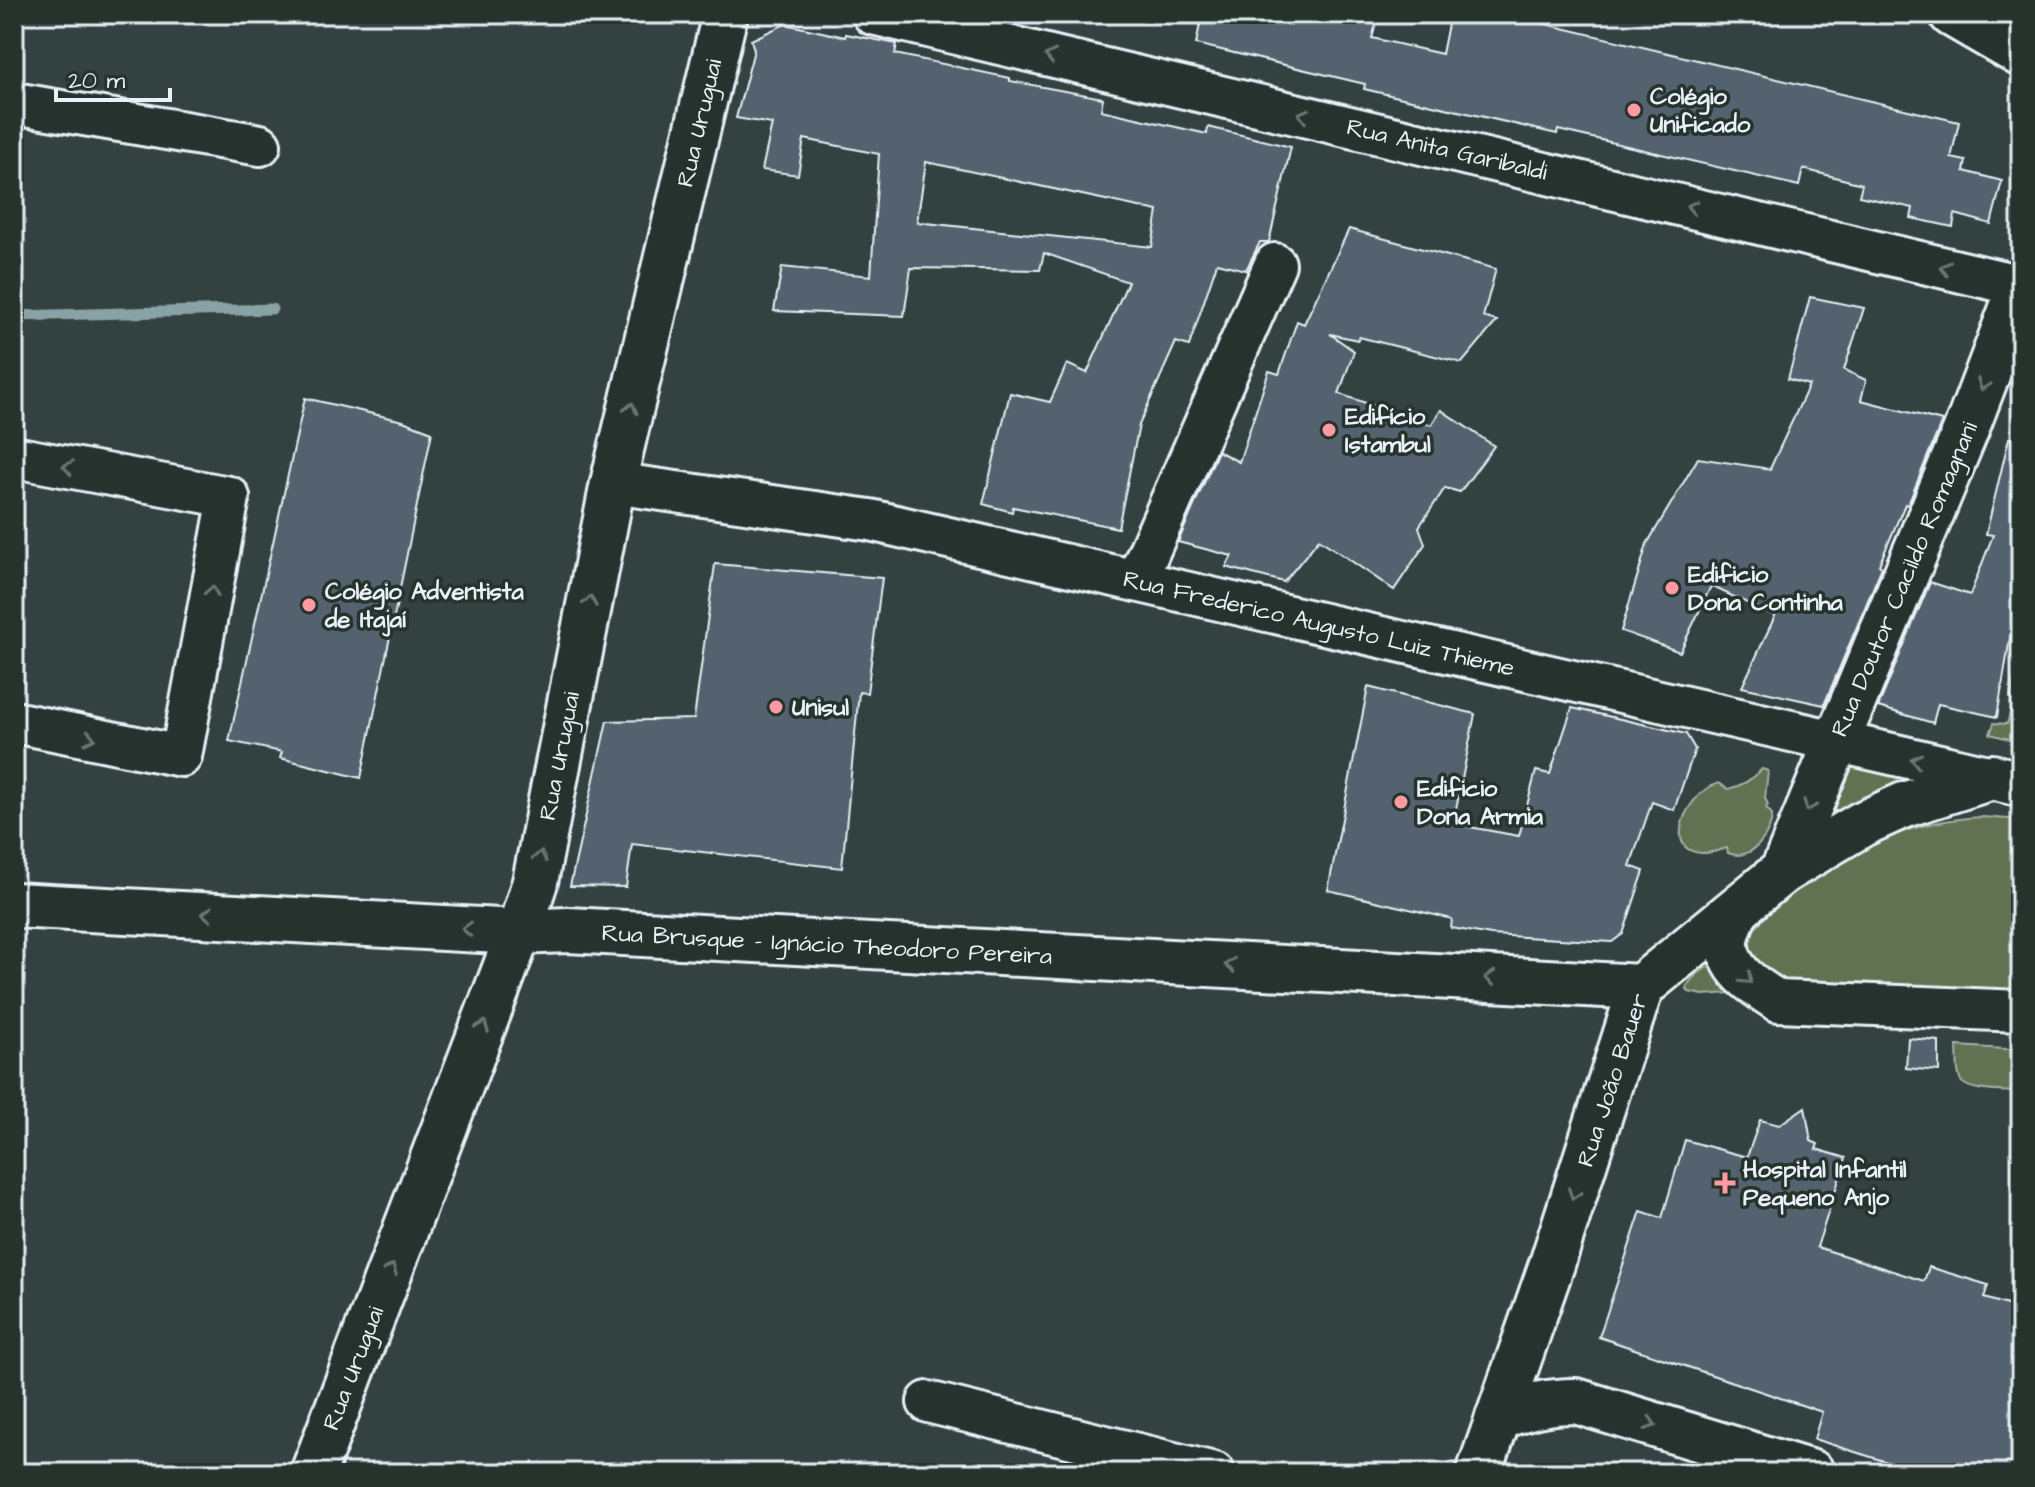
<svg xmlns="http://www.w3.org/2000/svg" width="2035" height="1487" font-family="'Architects Daughter',sans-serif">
	<rect width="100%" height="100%" fill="#334140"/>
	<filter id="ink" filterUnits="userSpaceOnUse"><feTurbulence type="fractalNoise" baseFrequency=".0125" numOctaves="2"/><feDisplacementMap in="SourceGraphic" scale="16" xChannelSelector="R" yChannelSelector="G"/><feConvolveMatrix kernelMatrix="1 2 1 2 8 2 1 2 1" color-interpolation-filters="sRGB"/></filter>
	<g filter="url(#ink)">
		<g fill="#637153" stroke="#a6b1a6" stroke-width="2">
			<path d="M2021,645V742L1990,734L1994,723L2007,724L2014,699L2010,697Z"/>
			<path d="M1849,762L1920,777L1835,811L1832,809Z"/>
			<path d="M1762,769L1768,771L1765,798L1768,805L1766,808L1772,814C1772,835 1751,862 1728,853L1727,848C1654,873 1680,794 1719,783L1728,789C1742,786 1752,780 1762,769Z"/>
			<path d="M1982,817L2021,820V1000L1790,989L1703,995L1689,992L1686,988C1693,972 1719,961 1733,950C1755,931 1772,906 1795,889C1849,848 1914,820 1982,817Z"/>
			<path d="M1957,1046L2021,1050V1092C2008,1091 1965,1093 1960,1079C1956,1070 1958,1056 1957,1046Z"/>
		</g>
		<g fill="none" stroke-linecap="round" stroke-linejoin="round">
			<path stroke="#89a2a6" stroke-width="11" d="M14,316L272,309"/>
		</g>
		<g fill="#52626e" stroke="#e8f1f8" stroke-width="2" fill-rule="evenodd">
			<path d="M1202,14H1379L1372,38L1442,54L1450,14H1503L1959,122L1951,158L1966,161L1964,171L2002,181L1991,224L1955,214L1953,227L1911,218L1913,208L1859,196L1862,184L1803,169L1799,186L1558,130L1557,134L1364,89L1365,84L1196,44Z"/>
			<path d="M785,24L845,37L846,34L897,44L895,54L1010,78V81L1103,98L1101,110L1207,134L1208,127L1291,147L1269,242H1260L1246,270L1217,263L1189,346L1176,342L1139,425L1118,528L1013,507L1012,512L983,504L1010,393L1050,402L1067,364L1087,373L1128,282L1044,253L1040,270L911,268L904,316L774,311L782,267L871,276L879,154L804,139L798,175L762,170L772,124L736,118L754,50L751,40ZM926,162L1158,211L1152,247L917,222Z"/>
			<path d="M1349,229L1496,269L1483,317L1497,321L1462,363L1359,337L1358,340L1330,334L1354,351L1339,394L1431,425L1441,410L1494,446L1460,492L1445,488L1419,527L1425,544L1394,590L1319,539L1284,582L1226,567L1232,556L1178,542L1218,451L1239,462L1269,371L1279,374L1297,321L1304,324Z"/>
			<path d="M1810,297L1864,308L1844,370L1866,380L1861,400L1942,421L1908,505L1905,504L1879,565L1882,567L1824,705L1742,687L1775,616L1711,586L1680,652L1621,631L1647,544L1698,458L1770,469L1809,385L1788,379Z"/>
			<path d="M305,398L403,421L432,432L361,778L280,758L282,752L229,741Z"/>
			<path d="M2009,438L2021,439V635L2011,632L1997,717L1938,704L1933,723L1878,707L1930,582L1970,595L1993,535L1986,534Z"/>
			<path d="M715,564L882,578L867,693L859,692L842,868L632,844L626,887L570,886L607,721L694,719Z"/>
			<path d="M1368,687L1475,714L1453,824L1519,836L1536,771L1550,774L1572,708L1686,734L1695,749L1674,810L1652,802L1630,866L1644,871L1623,934L1612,942L1491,935L1451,928L1452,919L1328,890Z"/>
			<path d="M1908,1038L1939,1041V1071L1906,1068Z"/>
			<path d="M1805,1107L1811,1141L1818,1144L1816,1149L1846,1158L1817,1247L1924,1281L1929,1267L1988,1285L1984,1298L2021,1309V1473H1922L1814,1439L1822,1412L1599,1337L1641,1211L1662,1218L1685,1140L1747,1157L1760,1120L1779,1125Z"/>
		</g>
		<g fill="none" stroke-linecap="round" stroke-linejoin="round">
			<g stroke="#e8f1f8" stroke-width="46">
				<g id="street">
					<path d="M873,14L2021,286"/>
					<path d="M14,103L260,145"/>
					<path d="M14,457L229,497L181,756L14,722"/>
					<path d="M613,483L870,520L1992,777"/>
					<path d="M1136,581L1275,264"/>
					<path d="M1739,909C1735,918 1730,929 1728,939C1725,970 1756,987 1778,1001L2021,1011"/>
					<path d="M928,1402L1214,1473"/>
				</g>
			</g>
			<g stroke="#e8f1f8" stroke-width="50">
				<g id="secondary">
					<path d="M1952,14L2021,54"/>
					<path d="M1783,871L1966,430L2021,285"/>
					<path d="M14,905L519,932L568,930L1641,987"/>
					<path d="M1498,1418C1525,1406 1547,1401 1576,1401L1812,1473"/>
					<path d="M1479,1473L1552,1264L1641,987L1783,871L1862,824L1904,805L1992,777L2021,784"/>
				</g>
			</g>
			<g stroke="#e8f1f8" stroke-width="50">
				<path id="primary" d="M313,1473L519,932L535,882L613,483L725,14"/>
			</g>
			<use href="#street" stroke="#26332d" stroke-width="40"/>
			<use href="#secondary" stroke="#26332d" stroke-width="44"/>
			<use href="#primary" stroke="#26332d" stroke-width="44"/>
		</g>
		<defs><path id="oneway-chevron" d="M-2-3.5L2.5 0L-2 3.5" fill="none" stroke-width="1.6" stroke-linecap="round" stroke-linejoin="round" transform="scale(2)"/></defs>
		<g stroke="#6a7674">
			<use href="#oneway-chevron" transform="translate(1050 56) rotate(-167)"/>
			<use href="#oneway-chevron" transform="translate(1303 115) rotate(-167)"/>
			<use href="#oneway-chevron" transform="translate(1692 207) rotate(-167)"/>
			<use href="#oneway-chevron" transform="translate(1945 268) rotate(-167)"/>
			<use href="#oneway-chevron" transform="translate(1983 385) rotate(111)"/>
			<use href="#oneway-chevron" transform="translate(631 408) rotate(-77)"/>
			<use href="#oneway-chevron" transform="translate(68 467) rotate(-170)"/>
			<use href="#oneway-chevron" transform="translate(212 591) rotate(-79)"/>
			<use href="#oneway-chevron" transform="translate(590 601) rotate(-79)"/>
			<use href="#oneway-chevron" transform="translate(90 738) rotate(12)"/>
			<use href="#oneway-chevron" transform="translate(1916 760) rotate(-167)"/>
			<use href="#oneway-chevron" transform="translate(1809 806) rotate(112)"/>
			<use href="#oneway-chevron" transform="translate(540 856) rotate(-79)"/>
			<use href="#oneway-chevron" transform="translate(207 914) rotate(-177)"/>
			<use href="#oneway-chevron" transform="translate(467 929) rotate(-177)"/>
			<use href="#oneway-chevron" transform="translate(1230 965) rotate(-177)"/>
			<use href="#oneway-chevron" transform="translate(1490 978) rotate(-177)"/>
			<use href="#oneway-chevron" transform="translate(1747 979) rotate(44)"/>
			<use href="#oneway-chevron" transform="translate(483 1026) rotate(-69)"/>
			<use href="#oneway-chevron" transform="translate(1574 1194) rotate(108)"/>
			<use href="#oneway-chevron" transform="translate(391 1269) rotate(-69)"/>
			<use href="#oneway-chevron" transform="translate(1651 1424) rotate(17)"/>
		</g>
	</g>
	<g fill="#ff9aa2" stroke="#26332d" stroke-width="3">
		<circle cx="1634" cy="110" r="8"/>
		<circle cx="1329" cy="430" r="8"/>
		<circle cx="1672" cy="588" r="8"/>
		<circle cx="309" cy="605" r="8"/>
		<circle cx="776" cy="707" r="8"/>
		<circle cx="1401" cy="802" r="8"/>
		<path d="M1721 1171h8v8h8v8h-8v8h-8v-8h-8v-8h8z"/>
	</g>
	<g text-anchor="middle" stroke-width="7" stroke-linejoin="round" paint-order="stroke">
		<g font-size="24" font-weight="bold" fill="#e8f1f8" stroke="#26332d" text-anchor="start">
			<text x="1650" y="104">Colégio<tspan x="1650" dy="28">Unificado</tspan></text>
			<text x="1345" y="424">Edifício<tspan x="1345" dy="28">Istambul</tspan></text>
			<text x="1688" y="582">Edificio<tspan x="1688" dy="28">Dona Continha</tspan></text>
			<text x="325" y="599">Colégio Adventista<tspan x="325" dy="28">de Itajaí</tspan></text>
			<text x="792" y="715">Unisul</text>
			<text x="1417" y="796">Edificio<tspan x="1417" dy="28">Dona Armia</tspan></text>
			<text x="1743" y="1177">Hospital Infantil<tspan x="1743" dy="28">Pequeno Anjo</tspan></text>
		</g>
		<g font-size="24" fill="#e8f1f8" stroke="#26332d">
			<text transform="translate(699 123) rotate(-77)" y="8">Rua Uruguai</text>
			<text transform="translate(1447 149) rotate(13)" y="8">Rua Anita Garibaldi</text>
			<text transform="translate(1904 579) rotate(-67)" y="8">Rua Doutor Cacildo Romagnani</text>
			<text transform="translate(1319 623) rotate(13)" y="8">Rua Frederico Augusto Luiz Thieme</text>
			<text transform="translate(559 756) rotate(-79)" y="8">Rua Uruguai</text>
			<text transform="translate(827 944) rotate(3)" y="8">Rua Brusque - Ignácio Theodoro Pereira</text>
			<text transform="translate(1612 1080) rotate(-72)" y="8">Rua João Bauer</text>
			<text transform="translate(353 1368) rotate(-69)" y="8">Rua Uruguai</text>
		</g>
	</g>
	<rect width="2035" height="1487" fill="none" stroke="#26332d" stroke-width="48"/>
	<rect x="24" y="24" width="1987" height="1439" fill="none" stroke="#e8f1f8" stroke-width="3" filter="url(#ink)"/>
	<path d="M56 88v12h114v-12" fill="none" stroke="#e8f1f8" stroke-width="4"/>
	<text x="68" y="88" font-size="24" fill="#e8f1f8" stroke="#26332d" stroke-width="6" paint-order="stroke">20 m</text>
</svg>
